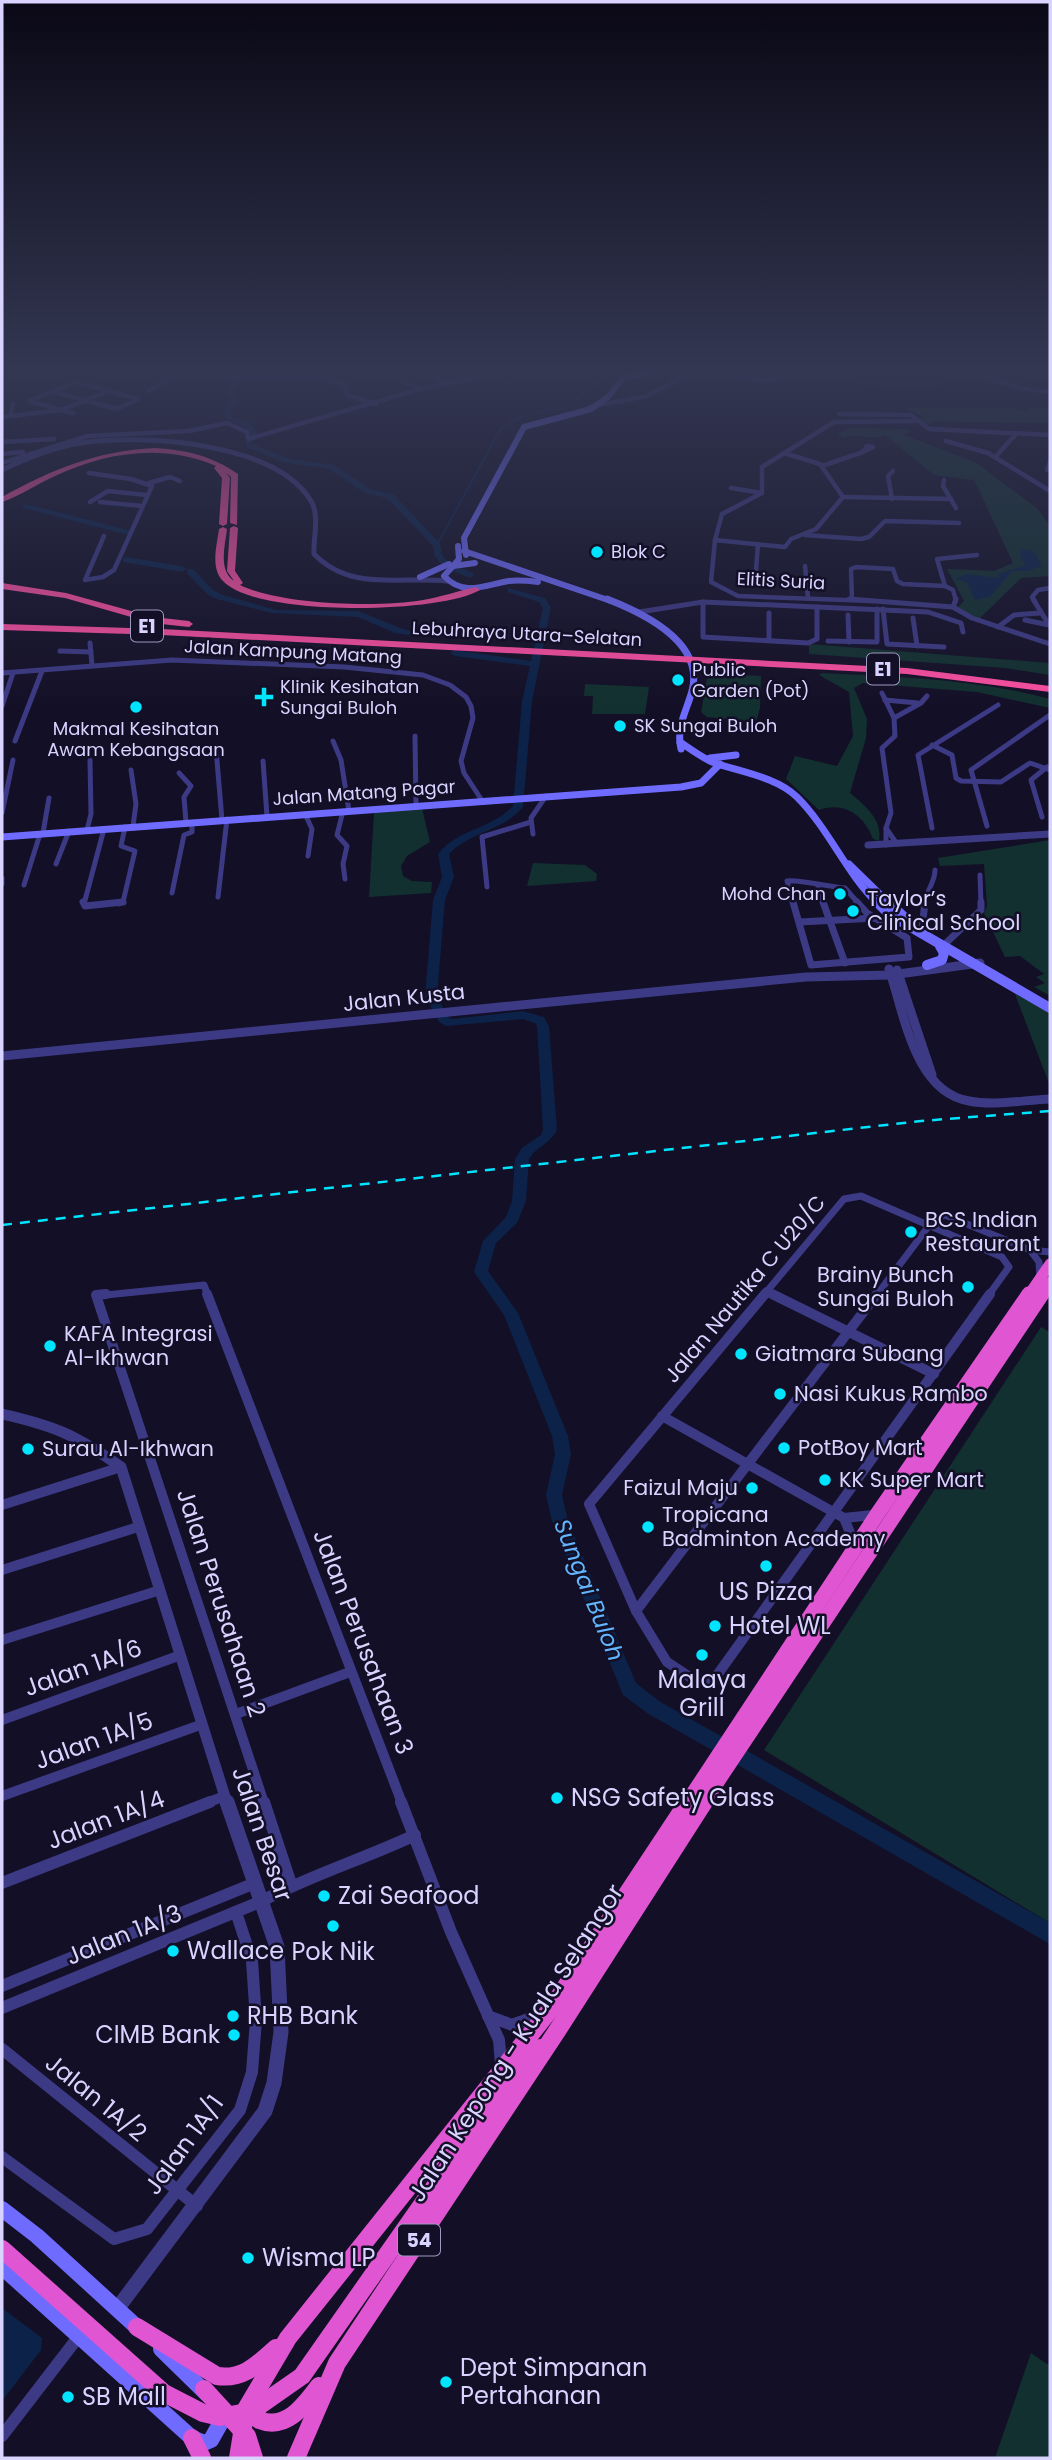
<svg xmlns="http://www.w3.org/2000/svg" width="1052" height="2460" font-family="Poppins,sans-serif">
	<rect width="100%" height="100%" fill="#130f26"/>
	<g fill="#12302f">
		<path d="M897,367L938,374L937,386L860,385Z"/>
		<path d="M905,407H1003L1028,411V407H1050V423L933,422L930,424L921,421L924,417Z"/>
		<path d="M850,428L907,429L910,431L904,435L975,462L1037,508L1050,526V576L1021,578L979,619L957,608L964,601L947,569L994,571L1013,563L974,480L934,475L885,435C869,441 858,432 843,438L837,435Z"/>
		<path d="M809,644L1050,663V675L1005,668L809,654Z"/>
		<path d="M708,673L761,676L760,708L756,722L707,717L701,712Z"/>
		<path d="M822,673C898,677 976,679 1050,699V708L977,692L863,683L854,688L867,719L866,738L850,793C864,805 883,819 879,841L873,839C864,815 844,801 819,810L786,779L795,756L837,766L853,736L849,692L819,675Z"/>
		<path d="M585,684L649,687L645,714H592L593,696H584Z"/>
		<path d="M422,808L430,842L407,856L401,866L403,876L412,881L432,882L431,893L369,897L374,813Z"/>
		<path d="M1050,840V996L1034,987L1045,983L1036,977L1044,974L1020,956L1005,957L984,913L987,906L984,864L940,866L938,858Z"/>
		<path d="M533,863L585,865L597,874L596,881L527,886Z"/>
		<path d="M1015,994L1050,1012V1086Z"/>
		<path d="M1041,1327L1050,1332V1923L764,1750Z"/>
		<path d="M1031,2353L1050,2366V2458H995Z"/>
	</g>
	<g fill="#0c2248">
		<path d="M1020,549L1034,551L1042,566L1028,571H1012L990,597L975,600L967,582L955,579L966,574L999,578L998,574L1026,565L1021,559Z"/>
		<path d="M2,2308L42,2338L41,2350L2,2401Z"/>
	</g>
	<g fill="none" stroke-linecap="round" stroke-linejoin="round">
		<path stroke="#0c2248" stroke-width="2" d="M437,545L501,428L523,416L568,407L601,377L638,367"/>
		<g fill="#0c2248" fill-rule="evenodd">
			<path d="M235,376L238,378V386L233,393L238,402L231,409V417L251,423L258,434L253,438V444L287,458L334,465L372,490L393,494L440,543L442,555L450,564L449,566H443L434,555L433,546L387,498L367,494L329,469L282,462L246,447V439L250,434L245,427L224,418L223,408L231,402L226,393L232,386V378Z"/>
			<path d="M26,504L132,531L133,533L129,535L23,508L22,506Z"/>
			<path d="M126,557L182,566L186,569L182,572L123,562V558Z"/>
			<path d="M456,566L473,573L474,575L470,578L453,571L452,569Z"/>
			<path d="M187,569H193L213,590L223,595L276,610L359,611L400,628L414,632L410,635L395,633L358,617L272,613L217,599L207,594L187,573Z"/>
			<path d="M508,588L545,598L551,608L532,701L523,807C503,831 469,832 449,854L454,877L445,900L437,996L448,1017L452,1019L523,1011L544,1017L549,1026L557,1130C549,1145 537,1146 529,1159L526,1201L517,1223L496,1243L488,1271L518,1313L568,1436L571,1454L562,1495L568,1521L636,1683L659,1701L1050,1923V1944L647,1713L623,1695L552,1521L546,1495L555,1454L552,1436L504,1315L474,1272L483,1241L506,1217L512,1201L515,1159L522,1148L541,1135L543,1130L537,1026L535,1023L523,1019L446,1026L439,1022L425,996L433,900L442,877L438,854C457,829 492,829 513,806L522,701L530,666L455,656L450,653L455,650L531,661L543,608L539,602L508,592Z"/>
		</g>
		<g stroke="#3d3a85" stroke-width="4.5">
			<path d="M283,367L316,372L330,381L344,384L347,395L376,404"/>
			<path d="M357,367L356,374L385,373L412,367"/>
			<path d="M415,367L446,383"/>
			<path d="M456,367L459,368"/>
			<path d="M946,367L1007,375L1040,371"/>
			<path d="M385,373L420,389"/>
			<path d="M983,377L1024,389L1050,392"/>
			<path d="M51,391L117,409L138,399"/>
			<path d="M148,391L181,372L191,371L226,377H322"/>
			<path d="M29,401L76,382L138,399"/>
			<path d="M29,401L73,413"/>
			<path d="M590,407L647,396L682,377L715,373L766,381L783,378"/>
			<path d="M839,414L911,415L929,429L1050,435"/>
			<path d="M10,416L13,404"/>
			<path d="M2,417L61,410L109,391"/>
			<path d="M946,441L988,453L1050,491"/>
			<path d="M2,442L54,439"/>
			<path d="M867,446L873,447L863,452Z"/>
			<path d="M2,454L23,452"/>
			<path d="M997,455L1016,434"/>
			<path d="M2,463L88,436L189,431L227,423L247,432L248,439L420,389L530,367"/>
			<path d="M822,466L863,452"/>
			<path d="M1047,470L1050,462"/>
			<path d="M89,473L131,479L152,486L114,570L103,577L85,580L104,536"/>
			<path d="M944,480L943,486L956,508"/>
			<path d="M149,483L170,477L180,481"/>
			<path d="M731,488L762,493"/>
			<path d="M843,497L951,499"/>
			<path d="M892,499L888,476L893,471"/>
			<path d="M90,502L108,491L146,495"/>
			<path d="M100,502L142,506"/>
			<path d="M805,535L861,539L869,537L885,521L959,523"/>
			<path d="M715,540L785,547L791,539L816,529L843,497L820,464L784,453"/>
			<path d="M758,544L756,570L762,582"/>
			<path d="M805,566L808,598"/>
			<path d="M852,600L851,569L856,567L893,569L897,581L903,584L945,586"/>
			<path d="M873,601L738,596L711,582L715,540L722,514L762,493V467L834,422L915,421"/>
			<path d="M956,601L953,590L945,586L937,559L977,555"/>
			<path d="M1035,601L1032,597L1038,590L1050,588"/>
		</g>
		<g stroke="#3d3a85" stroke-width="5">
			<path d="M849,599L953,607"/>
			<path d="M703,602V637L808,643L817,639V607"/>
			<path d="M953,607L972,618L1050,644"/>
			<path d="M953,607L956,599"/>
			<path d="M883,609L887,644L944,647"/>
			<path d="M639,612L703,602L928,612L961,623L963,632"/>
			<path d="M769,613V640"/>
			<path d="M848,615L849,642"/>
			<path d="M913,618L917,646"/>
			<path d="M1025,620L1049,625L1033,599"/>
			<path d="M998,627L1014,615L1040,613"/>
			<path d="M828,641L877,642V609"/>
			<path d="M90,643L92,665"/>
			<path d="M60,651L91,652"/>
			<path d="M2,673L172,660L344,667L423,675L450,685L466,697L471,706L473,718L461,761L464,773L481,799"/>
			<path d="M882,693L894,718L895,736L882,748L891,813L886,828"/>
			<path d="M885,700L918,703"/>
			<path d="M2,706L13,673"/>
			<path d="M894,718L921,703L927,696"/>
			<path d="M415,736L416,805"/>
			<path d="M15,741L42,671"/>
			<path d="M333,741L341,760L349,811"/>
			<path d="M932,745L952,755L956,778L961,781L1001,782L1030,763L1050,770"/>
			<path d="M216,749L222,820"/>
			<path d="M263,761L267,816"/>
			<path d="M131,770L136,804L133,826"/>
			<path d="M179,773L191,786L184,797L186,822"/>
			<path d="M343,811L337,835L347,846L343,864L345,879"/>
			<path d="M2,813L13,760"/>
			<path d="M305,814L312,829L308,856"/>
			<path d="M1042,817L1031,780L1047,767"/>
			<path d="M987,826L971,770L1050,715"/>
			<path d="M932,828L918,755L998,705"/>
			<path d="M87,830L91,814L90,760"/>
			<path d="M43,833L49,798"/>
			<path d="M533,834L531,818L546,796"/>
			<path d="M886,845V828L897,844"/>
			<path d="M56,864L69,831"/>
			<path d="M980,875L981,904"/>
			<path d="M2,878V884"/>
			<path d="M24,885L40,834"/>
			<path d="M487,887L482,837L531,822"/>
			<path d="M818,887L824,904"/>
			<path d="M172,893L184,835L192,832V822"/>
			<path d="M218,897L227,819"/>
			<path d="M84,904L104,829"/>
			<path d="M119,904L123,902L135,851L121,846L125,827"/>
			<path d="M794,904L787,881C795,879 831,887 845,888L859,904"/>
			<path d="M925,904C926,890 935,883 935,870"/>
		</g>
		<g stroke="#3d3a85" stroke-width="7">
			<path d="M83,902L85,906L123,902"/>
			<path d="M793,902L811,965L909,957L907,938L867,913L857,902"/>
			<path d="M823,902L845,963"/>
			<path d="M800,922L876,918"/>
			<path d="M922,929L925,902"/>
			<path d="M946,943L981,910V902"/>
			<path d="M1030,1250L1039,1262L1040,1278"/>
			<path d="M766,1291L776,1296"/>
			<path d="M96,1296L204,1285L208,1296"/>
			<path d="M763,1296L844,1199L861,1196L1002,1257L1009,1267L988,1296"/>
			<path d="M876,1296L934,1219L945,1215L1030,1250L1050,1252"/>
		</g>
		<g stroke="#3d3a85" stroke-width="10">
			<path d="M106,1294L96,1295L264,1803"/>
			<path d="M207,1294L402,1803"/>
			<path d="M765,1294L589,1504L636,1611L667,1662L696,1681L715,1678L990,1294"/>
			<path d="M772,1294L934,1374"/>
			<path d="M662,1416L844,1518L873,1515"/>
			<path d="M2,1505L121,1467"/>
			<path d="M844,1518L855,1545"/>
			<path d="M2,1570L138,1527"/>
			<path d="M636,1611L877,1294"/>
			<path d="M2,1640L157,1591"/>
			<path d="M236,1714L350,1672"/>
			<path d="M2,1720L178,1656"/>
			<path d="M2,1796L200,1725"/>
			<path d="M206,1803L225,1796"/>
		</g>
		<g stroke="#3d3a85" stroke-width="12">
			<path d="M264,1802L291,1884"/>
			<path d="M401,1802L451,1932L499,2040L501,2064"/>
			<path d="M2,1883L210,1802"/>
			<path d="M2,1986L255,1883"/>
			<path d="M2,2008L262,1901C311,1875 364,1859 415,1835"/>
			<path d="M488,2016L512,2025L537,2016"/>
			<path d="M2,2049L197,2206"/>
			<path d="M2,2157L114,2239L147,2229L240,2110L252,2072L256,2020L252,1961L236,1912"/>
			<path d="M2,2436L79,2336"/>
		</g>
		<path stroke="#3d3a85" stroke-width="5" d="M2,470C29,457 58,445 88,442C149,435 276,443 311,501C320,516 313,538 314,554C351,592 399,576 447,581"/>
		<path stroke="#3d3a85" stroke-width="7" d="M868,845L1050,834"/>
		<g stroke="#3d3a85" stroke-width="9">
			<path d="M889,969C904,1012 914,1092 969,1101C994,1106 1024,1100 1050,1099"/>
			<path d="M897,970L932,1075"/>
			<path d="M2,1056L806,977L891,975L980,963"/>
		</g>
		<path stroke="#3d3a85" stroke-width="11" d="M2,1414C55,1426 76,1435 121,1467L227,1803"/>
		<path stroke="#3d3a85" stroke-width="15" d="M117,2309L265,2111L274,2083L281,2032L277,1947L227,1802"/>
		<g stroke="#6f6bff" stroke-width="6">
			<path d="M464,551L611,601"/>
			<path d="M466,555L464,538L524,427L591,409L608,397L623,378L672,367"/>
			<path d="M475,563L453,566L444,576C464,597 484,585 509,581C518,580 529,581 538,582"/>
			<path d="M453,566L459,559L458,546"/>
			<path d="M420,577L449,564"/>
		</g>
		<g stroke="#6f6bff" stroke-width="7">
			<path d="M607,599C643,613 705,642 692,691C686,713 676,726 681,749"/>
			<path d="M680,742C690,749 701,757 712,762C739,772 775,776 797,797C829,829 846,873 878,904"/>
			<path d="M710,758L736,755"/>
			<path d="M2,837L681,787L701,783L720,764"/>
			<path d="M849,864L890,904"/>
		</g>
		<g stroke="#6f6bff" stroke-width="10">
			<path d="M877,902L890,915L1050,1008"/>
			<path d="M888,902L905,918"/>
			<path d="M927,965L942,960L944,953L940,946"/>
		</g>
		<g stroke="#6f6bff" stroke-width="16">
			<path d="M2,2209L37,2236L139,2329"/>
			<path d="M2,2267L192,2438L204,2443L211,2440L220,2424L218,2414"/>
			<path d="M161,2349L207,2394"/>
		</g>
		<g stroke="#e055d1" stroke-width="11">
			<path d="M1028,1296L1050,1264"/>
			<path d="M1041,1296L1050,1282"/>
		</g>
		<g stroke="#e055d1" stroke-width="15">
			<path d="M687,1803L878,1513L1029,1294"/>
			<path d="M703,1803L1042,1294"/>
		</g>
		<g stroke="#e055d1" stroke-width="18">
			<path d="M2,2249L164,2393L203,2413L220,2417L252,2411L302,2376L478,2125L523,2065L540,2048"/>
			<path d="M137,2327L217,2376C243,2380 258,2364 276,2348"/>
			<path d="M204,2389L247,2436L254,2458"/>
			<path d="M254,2406L259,2420C286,2431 304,2406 319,2386"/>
			<path d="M192,2438L202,2458"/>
			<path d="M238,2458L246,2409L288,2338L553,2006L688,1802"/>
			<path d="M296,2458L337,2363L557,2031L704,1802"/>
		</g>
		<g fill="#ff4fa3" fill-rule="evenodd">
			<path d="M155,448C187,450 212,456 238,474L237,525L230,523L231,477L226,473L230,478L227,524L223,526L219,524L222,478L214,468L216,466C164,443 105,452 55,476C37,484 20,496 2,502V497C53,469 96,451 155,448Z"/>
			<path d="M234,526L238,528L235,571L243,583L240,585C281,605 377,608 423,600C441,597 458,591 476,587L480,590C439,614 256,617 223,581C210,568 217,545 219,529L223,527L227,529C225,546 218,570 234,581L227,571L230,528Z"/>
			<path d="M2,583L66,593L153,617L189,621L193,624L189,627L152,623L65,598L2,589Z"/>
			<path d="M2,624L162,629L907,668L1050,686V692L907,674L162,635L2,630Z"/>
		</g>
		<path stroke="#00e5ff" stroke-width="2.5" stroke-dasharray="10 8" stroke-linecap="butt" d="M2,1225L921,1121L1050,1111"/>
	</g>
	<linearGradient id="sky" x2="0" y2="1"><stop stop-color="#0a0815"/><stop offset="0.52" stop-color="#333752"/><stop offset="1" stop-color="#333752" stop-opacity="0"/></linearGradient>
	<rect width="1052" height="711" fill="url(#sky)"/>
	<g fill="#00e5ff" stroke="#130f26" stroke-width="2.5">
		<circle cx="597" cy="552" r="7"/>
		<circle cx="678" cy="680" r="7"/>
		<path d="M260.5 686.5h7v7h7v7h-7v7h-7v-7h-7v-7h7z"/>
		<circle cx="136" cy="707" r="7"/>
		<circle cx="620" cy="726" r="7"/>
		<circle cx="840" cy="894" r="7"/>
		<circle cx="853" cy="911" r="7"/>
		<circle cx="911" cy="1232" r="7"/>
		<circle cx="968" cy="1287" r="7"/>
		<circle cx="50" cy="1346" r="7"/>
		<circle cx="741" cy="1354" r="7"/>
		<circle cx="780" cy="1394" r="7"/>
		<circle cx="784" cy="1448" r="7"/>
		<circle cx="28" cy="1449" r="7"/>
		<circle cx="825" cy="1480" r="7"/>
		<circle cx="752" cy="1488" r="7"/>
		<circle cx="648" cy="1527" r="7"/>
		<circle cx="766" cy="1566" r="7"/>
		<circle cx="715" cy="1626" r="7"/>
		<circle cx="702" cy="1655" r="7"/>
		<circle cx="557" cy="1798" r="7"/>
		<circle cx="324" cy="1896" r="7"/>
		<circle cx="333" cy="1926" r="7"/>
		<circle cx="173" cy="1951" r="7"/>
		<circle cx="233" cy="2016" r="7"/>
		<circle cx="234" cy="2035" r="7"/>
		<circle cx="248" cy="2258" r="7"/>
		<circle cx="446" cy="2382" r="7"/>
		<circle cx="68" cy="2397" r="7"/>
	</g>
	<g text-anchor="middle" stroke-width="5" stroke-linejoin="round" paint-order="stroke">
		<g font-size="18" fill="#d9d4ff" stroke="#130f26" text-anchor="start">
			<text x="611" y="558">Blok C</text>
			<text x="692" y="676">Public<tspan x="692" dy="21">Garden (Pot)</tspan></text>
			<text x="280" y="693">Klinik Kesihatan<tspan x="280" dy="21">Sungai Buloh</tspan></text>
			<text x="634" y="732">SK Sungai Buloh</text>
			<text x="136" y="735" text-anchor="middle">Makmal Kesihatan<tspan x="136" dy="21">Awam Kebangsaan</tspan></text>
			<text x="826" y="900" text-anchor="end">Mohd Chan</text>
		</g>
		<g font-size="18" fill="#d9d4ff" stroke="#130f26">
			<text transform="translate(781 581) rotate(3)" y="6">Elitis Suria</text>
			<text transform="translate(527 634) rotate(3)" y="6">Lebuhraya Utara–Selatan</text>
			<text transform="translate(293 652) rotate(3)" y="6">Jalan Kampung Matang</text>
			<text transform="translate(364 793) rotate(-4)" y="6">Jalan Matang Pagar</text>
		</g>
		<g fill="#130f26" stroke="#9e99be" stroke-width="2">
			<rect x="131" y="610.5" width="32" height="31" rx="5"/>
			<rect x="867" y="653.5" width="32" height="31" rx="5"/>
			<rect x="398" y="2224.5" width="42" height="31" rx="5"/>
		</g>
		<g font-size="19" font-weight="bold" fill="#d9d4ff">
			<text x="147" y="633">E1</text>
			<text x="883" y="676">E1</text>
			<text x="419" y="2247">54</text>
		</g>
		<g font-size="21" fill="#d9d4ff" stroke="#130f26" text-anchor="start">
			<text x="867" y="906">Taylor’s<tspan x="867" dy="24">Clinical School</tspan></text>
			<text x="925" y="1227">BCS Indian<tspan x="925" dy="24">Restaurant</tspan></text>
			<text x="954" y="1282" text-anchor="end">Brainy Bunch<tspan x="954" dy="24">Sungai Buloh</tspan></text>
			<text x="64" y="1341">KAFA Integrasi<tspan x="64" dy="24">Al-Ikhwan</tspan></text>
			<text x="755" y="1361">Giatmara Subang</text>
			<text x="794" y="1401">Nasi Kukus Rambo</text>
			<text x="798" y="1455">PotBoy Mart</text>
			<text x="42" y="1456">Surau Al-Ikhwan</text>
			<text x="839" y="1487">KK Super Mart</text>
			<text x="738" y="1495" text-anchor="end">Faizul Maju</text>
			<text x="662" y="1522">Tropicana<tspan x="662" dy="24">Badminton Academy</tspan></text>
		</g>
		<g font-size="21" fill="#d9d4ff" stroke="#130f26">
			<text transform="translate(404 998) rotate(-6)" y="7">Jalan Kusta</text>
			<text transform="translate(745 1289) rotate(-50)" y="7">Jalan Nautika C U20/C</text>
		</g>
		<g font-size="23" font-style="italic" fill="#62b6ff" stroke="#130f26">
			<text transform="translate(589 1590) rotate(68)" y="8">Sungai Buloh</text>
		</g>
		<g font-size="24" fill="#d9d4ff" stroke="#130f26" text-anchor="start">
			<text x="766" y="1600" text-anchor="middle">US Pizza</text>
			<text x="729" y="1634">Hotel WL</text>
			<text x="702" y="1688" text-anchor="middle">Malaya<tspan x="702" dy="28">Grill</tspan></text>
			<text x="571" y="1806">NSG Safety Glass</text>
			<text x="338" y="1904">Zai Seafood</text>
			<text x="187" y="1959">Wallace</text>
			<text x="333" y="1960" text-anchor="middle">Pok Nik</text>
			<text x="247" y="2024">RHB Bank</text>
			<text x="220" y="2043" text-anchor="end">CIMB Bank</text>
			<text x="262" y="2266">Wisma LP</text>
			<text x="460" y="2376">Dept Simpanan<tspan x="460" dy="28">Pertahanan</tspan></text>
			<text x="82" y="2405">SB Mall</text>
		</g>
		<g font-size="24" fill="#d9d4ff" stroke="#130f26">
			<text transform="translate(221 1603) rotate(72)" y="8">Jalan Perusahaan 2</text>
			<text transform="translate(363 1642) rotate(69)" y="8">Jalan Perusahaan 3</text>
			<text transform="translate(83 1668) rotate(-20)" y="8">Jalan 1A/6</text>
			<text transform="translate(94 1741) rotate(-20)" y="8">Jalan 1A/5</text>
			<text transform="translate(106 1820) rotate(-21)" y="8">Jalan 1A/4</text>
			<text transform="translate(262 1834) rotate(71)" y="8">Jalan Besar</text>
			<text transform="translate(124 1935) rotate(-22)" y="8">Jalan 1A/3</text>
			<text transform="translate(516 2043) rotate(-57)" y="8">Jalan Kepong - Kuala Selangor</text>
			<text transform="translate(96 2098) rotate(39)" y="8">Jalan 1A/2</text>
			<text transform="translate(184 2145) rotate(-54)" y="8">Jalan 1A/1</text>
		</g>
	</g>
	<rect width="1052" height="2460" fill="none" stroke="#d9d4ff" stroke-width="7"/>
</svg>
